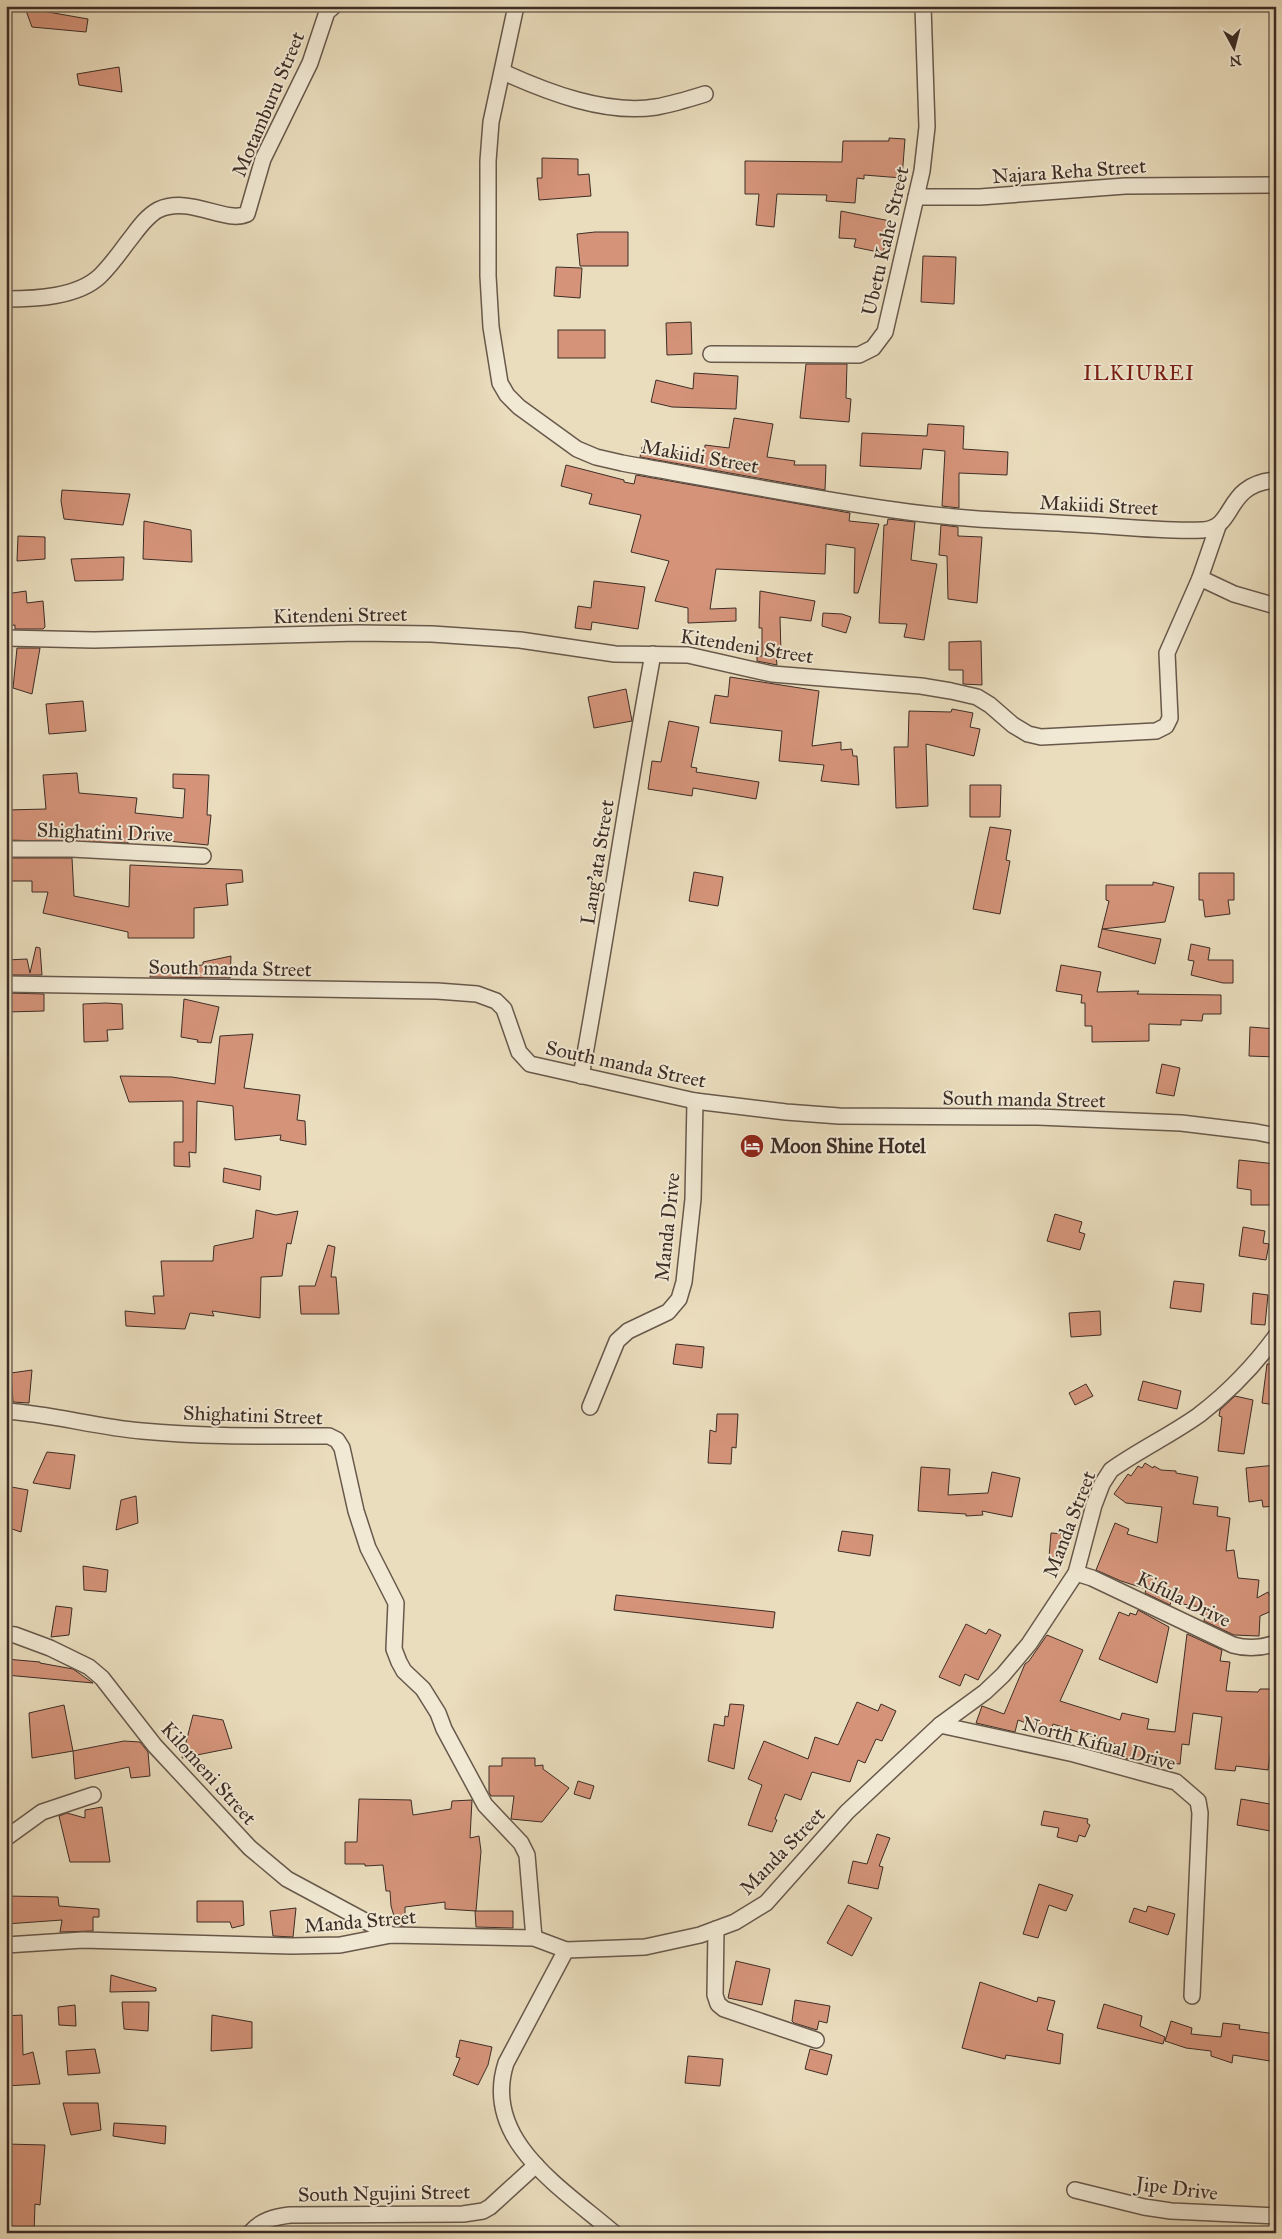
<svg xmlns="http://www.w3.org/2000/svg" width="1282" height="2239" font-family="'IM FELL Great Primer',serif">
	<rect width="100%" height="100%" fill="#eaddbd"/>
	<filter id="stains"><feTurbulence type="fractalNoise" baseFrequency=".004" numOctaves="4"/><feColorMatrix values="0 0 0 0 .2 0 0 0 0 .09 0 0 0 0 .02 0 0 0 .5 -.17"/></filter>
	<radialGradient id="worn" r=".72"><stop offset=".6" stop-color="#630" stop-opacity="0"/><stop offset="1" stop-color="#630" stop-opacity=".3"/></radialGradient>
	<g fill="#d5947a" stroke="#3d2d26">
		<path d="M25,8L88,19L86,32L32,27Z"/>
		<path d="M119,67L122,92L79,85L77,74Z"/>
		<path d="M889,138L905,139L902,178L864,175V179L857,178L855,203L826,201L827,195L777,194L774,227L756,225L759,194H745V161L842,162L843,141H889Z"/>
		<path d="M542,158L578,159V175L589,174L591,196L539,200L537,178H542Z"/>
		<path d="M841,211L890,221L883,253L854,247L856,239L839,238Z"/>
		<path d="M595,232H628V266H580L577,234Z"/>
		<path d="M923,256L956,257L954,304L921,302Z"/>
		<path d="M556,267L582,268L580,298L554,296Z"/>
		<path d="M691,322L692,354L667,355L666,323Z"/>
		<rect x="558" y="330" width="47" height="28"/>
		<path d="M806,364H847L846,398L851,399L849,422L800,418Z"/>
		<path d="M694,373L738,376L736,409L672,407L651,402L656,380L693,389Z"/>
		<path d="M734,418L773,424L767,457L795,461L794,465H826L825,490L640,457L642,447L704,459L705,445L729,448Z"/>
		<path d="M928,424L964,426L963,449L1008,452L1007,475L959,473V508L942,506L945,451L923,449L921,469L860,466L862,433L927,436Z"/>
		<path d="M566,465L624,480V482L634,484L636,475L850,513L849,521L879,524L858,593H854L855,548L826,544L825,574L716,569L710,609L736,608V621L688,623V608L655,601L669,561L631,552L641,515L589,504L592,494L561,486Z"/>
		<path d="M62,490L130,494L123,525L64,519L61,501Z"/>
		<path d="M888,519L915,522L911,560L937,564L924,640L904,637L907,624L879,623L884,525H887Z"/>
		<path d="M144,521L191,530L192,562L143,559Z"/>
		<path d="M941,525L958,527V536L982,537L977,603L948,599L947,556L939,555Z"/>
		<path d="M18,536L45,537V559L17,561Z"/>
		<path d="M124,557L123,580L75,581L71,559Z"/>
		<path d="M594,581L645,587L638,629L592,622L591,630L575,628L578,606L591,608Z"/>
		<path d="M26,591L27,603L43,601L45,627L43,629H15V625L6,626V594Z"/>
		<path d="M760,591L815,601L811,621L780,617L781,654L776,655L777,665L757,661V656H762V628H759Z"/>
		<path d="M823,613L842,614L851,617L846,633L822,626Z"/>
		<path d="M981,641L982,685L963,684V670H949V642Z"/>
		<path d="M17,648H40L32,694L13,688Z"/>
		<path d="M730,677L819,691L812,746L841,742V750L852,749L853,756H857L859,785L821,781L824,765L779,761L782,731L710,723L715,695L728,697Z"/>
		<path d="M626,689L632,721L594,728L588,697Z"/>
		<path d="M83,701L86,731L49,734L46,704Z"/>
		<path d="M952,709L973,713L970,727L980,729L974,756L926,744L928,806L896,808L894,747H908L909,711L951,712Z"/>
		<path d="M669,721L699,727L691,767L697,768L696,772L759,782L756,799L693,788L692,796L648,789L652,761L661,762Z"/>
		<path d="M77,773L79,793L137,798L135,813L183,818L185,789L173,788V774L209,775L207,815H211L208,845L128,837V843L6,840V810L46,809L43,775Z"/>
		<path d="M970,785H1001L1000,817H970Z"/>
		<path d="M990,827L1011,830L1006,860L1010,861L1000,914L973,909Z"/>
		<path d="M7,858H72L74,896L129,907L130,865L242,870L243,882L226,884L228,905L194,908V938H128V932L43,913L48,892H32V881H8Z"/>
		<path d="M694,872L723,877L718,906L689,901Z"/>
		<path d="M1199,873H1234V900H1228L1230,914L1205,917L1203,900H1199Z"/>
		<path d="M1153,882L1174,887L1165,922L1102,929L1109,901L1106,900V885H1153Z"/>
		<path d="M1102,929L1161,939L1155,964L1098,947Z"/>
		<path d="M1191,944L1210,948L1208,960H1233V983H1223L1191,975L1194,961L1188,960Z"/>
		<path d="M36,947L40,948L42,975H6V960L27,959L30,973Z"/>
		<path d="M231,956L230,978L150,977V969L203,965V962Z"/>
		<path d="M1061,965L1101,972L1097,992L1139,991L1137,994L1221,995V1014H1203L1202,1021L1181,1020V1025L1149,1024V1041L1092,1042V1026H1085V1003H1081L1082,995L1056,991Z"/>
		<path d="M7,993L44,994V1011L7,1012Z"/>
		<path d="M184,999L219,1007L211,1043L197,1042L198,1040L181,1037Z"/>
		<path d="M106,1003L122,1004L123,1029L107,1030L108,1041L84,1042L83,1004Z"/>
		<path d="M1250,1027L1276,1029V1057L1249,1056Z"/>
		<path d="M253,1034L244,1088L300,1095L297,1120L305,1121L306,1145L280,1140L281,1135L235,1140L233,1106L197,1101L196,1153L189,1152L190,1167L174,1166V1142H183V1101L129,1102L120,1076L172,1077L215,1084L220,1036Z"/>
		<path d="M1162,1064L1180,1068L1174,1096L1156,1093Z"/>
		<path d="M1239,1160L1276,1164V1205H1251V1190L1237,1188Z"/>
		<path d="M224,1168L261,1176L260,1190L223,1182Z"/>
		<path d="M256,1210L276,1215L298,1211L291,1244L287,1243L282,1276L261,1277L260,1318L212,1311L214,1316L190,1313L185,1329L126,1326L125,1311L155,1314L153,1296H164L161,1261H213L214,1246L253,1238Z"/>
		<path d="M1055,1214L1082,1222L1079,1232L1085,1234L1080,1250L1047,1241Z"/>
		<path d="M1243,1227L1265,1231L1263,1243L1269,1244L1266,1260L1239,1256Z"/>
		<path d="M328,1245L335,1247L331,1277H336L339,1314H301L299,1286H315Z"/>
		<path d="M1174,1281L1204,1284L1201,1312L1170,1308Z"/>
		<path d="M1253,1293L1268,1295L1265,1325L1251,1324Z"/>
		<path d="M1100,1311L1101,1335L1071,1337L1069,1313Z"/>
		<path d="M676,1344L704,1347L702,1368L673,1364Z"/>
		<path d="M1267,1364H1276V1405L1262,1403Z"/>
		<path d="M32,1370L29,1403L13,1402L11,1373Z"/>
		<path d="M1143,1381L1181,1391L1177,1409L1138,1400Z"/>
		<path d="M1086,1384L1093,1396L1075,1405L1069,1393Z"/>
		<path d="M1235,1396L1253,1400L1244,1454L1218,1451L1222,1417L1219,1416L1220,1410Z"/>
		<path d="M717,1414H738L736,1448L732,1447L731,1464L708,1463L710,1430L716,1432Z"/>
		<path d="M47,1452L75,1455L70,1489L33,1483Z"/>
		<path d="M1145,1463L1153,1468L1154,1466L1161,1470L1176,1471V1473L1198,1477L1193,1504L1218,1507L1217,1516L1230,1518L1226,1551L1234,1550L1238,1578L1259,1580L1257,1598L1268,1592L1270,1596L1276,1593V1609L1260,1616L1259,1636L1234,1635L1204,1621L1206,1608L1171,1602L1170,1605L1145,1593L1146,1589L1121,1581L1096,1570L1115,1523L1129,1529L1127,1534L1157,1543L1162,1507L1126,1503L1114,1494L1128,1474L1131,1476L1138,1466L1142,1468Z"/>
		<path d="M1276,1465V1506L1263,1507L1262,1500L1249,1502L1246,1468Z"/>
		<path d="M921,1467L950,1469L948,1495L988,1493L992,1472L1020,1478L1012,1517L982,1511L983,1515L966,1516V1514L918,1511Z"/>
		<path d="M6,1486L28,1490L21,1532L6,1527Z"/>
		<path d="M136,1496L138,1523L116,1530L121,1500Z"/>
		<path d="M842,1531L873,1535L870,1556L838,1551Z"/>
		<path d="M1051,1533L1065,1534L1062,1563L1049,1558Z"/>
		<path d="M83,1566L108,1570L106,1592L84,1590Z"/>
		<path d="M616,1595L775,1612L773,1628L614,1610Z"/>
		<path d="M56,1606L72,1608L69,1635L51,1637Z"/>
		<path d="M1138,1610L1169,1627L1157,1683L1099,1659L1119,1612L1129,1616L1130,1613L1136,1615Z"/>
		<path d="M966,1624L986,1634L989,1629L1001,1635L978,1680L965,1674L960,1686L939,1677Z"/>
		<path d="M1187,1634L1222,1650L1220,1661L1230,1662L1226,1691L1258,1692L1260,1689H1274L1272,1743L1268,1770L1236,1766L1235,1771L1215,1769L1222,1717L1193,1713L1189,1745L1182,1744L1180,1764L1141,1760L1140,1762L1113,1755L1115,1744L1053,1724L1050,1732L1018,1720L1015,1732L976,1723L982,1706L1004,1714L1025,1664L1029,1661L1047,1635L1083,1650L1060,1701L1120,1720L1122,1713L1149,1719L1147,1729L1175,1732Z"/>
		<path d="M6,1659L40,1662V1663L73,1669L93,1683L6,1675Z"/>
		<path d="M857,1702L878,1711L881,1704L896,1711L882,1741L876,1739L865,1763L858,1760L850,1782L812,1772L801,1800L785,1794L775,1819L777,1820L772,1832L748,1825L762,1785L748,1779L764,1741L808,1759L815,1737L838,1745Z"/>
		<path d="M730,1704L744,1705L734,1769L708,1761L714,1724L724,1726L725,1716L728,1717Z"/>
		<path d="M64,1705L73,1751L32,1758L29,1713Z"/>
		<path d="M193,1715L223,1720L232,1748L182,1758Z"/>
		<path d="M124,1741L140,1742L148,1752L150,1776L131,1778L129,1767L75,1779L73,1751Z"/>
		<path d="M502,1758H535V1766L543,1765V1769L569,1788L542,1822L511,1819L514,1796H491L489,1792V1766H502Z"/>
		<path d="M578,1781L594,1786L590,1799L574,1794Z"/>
		<path d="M359,1799L411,1800L413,1815L451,1809L452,1801L472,1800L470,1838L479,1836L481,1851L476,1911L445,1909V1902L405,1907V1926H397L391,1906L390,1891H386L383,1865L365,1866V1864H345V1842H357Z"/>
		<path d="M1241,1799L1276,1805V1832L1237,1825Z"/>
		<path d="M102,1807L110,1862H70L59,1816L67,1813L85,1818V1810Z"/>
		<path d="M1044,1811L1088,1819L1087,1823L1090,1825L1085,1837L1079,1835L1077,1842L1057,1837L1059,1828L1041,1825Z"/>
		<path d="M877,1834L890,1838L879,1866L883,1867L878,1889L848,1883L853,1861L867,1864Z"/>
		<path d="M1039,1884L1073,1895L1066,1911L1049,1905L1038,1938L1023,1934Z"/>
		<path d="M6,1896L58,1897L59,1906L99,1909V1917H93V1931L60,1932L62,1920L6,1924Z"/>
		<path d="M197,1901H243L244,1925L232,1928L230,1922H197Z"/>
		<path d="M848,1905L872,1918L852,1956L827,1943Z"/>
		<path d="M1148,1906L1175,1914L1168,1935L1129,1922L1134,1908L1146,1912Z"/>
		<path d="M296,1908L293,1937L273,1936L270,1911Z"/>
		<path d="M475,1911H513V1928L476,1927Z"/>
		<path d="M736,1961L770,1969L762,2005L728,1998Z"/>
		<path d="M111,1975L156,1988V1991L110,1992Z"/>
		<path d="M980,1982L1037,2002L1038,1997L1055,2001L1047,2030L1063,2034L1060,2064L1006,2055L1005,2059L962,2048Z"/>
		<path d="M795,2000L830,2006L827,2023L819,2021L817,2030L794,2023L792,2021Z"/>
		<path d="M122,2002H149L148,2031L124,2029Z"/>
		<path d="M1104,2004L1142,2016L1140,2026L1165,2037L1163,2044L1097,2028Z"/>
		<path d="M75,2005L76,2026L59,2025L58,2007Z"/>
		<path d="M22,2015L23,2055L33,2052L40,2084L6,2086V2016Z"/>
		<path d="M212,2015L252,2022V2048L211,2051Z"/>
		<path d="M1171,2021L1192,2028L1191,2034L1221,2037L1223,2023L1240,2025L1239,2029L1276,2034V2062L1233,2055L1232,2063L1211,2056V2051L1186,2048L1165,2041Z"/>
		<path d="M460,2040L492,2047L488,2065L478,2085L453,2075L460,2058L456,2057Z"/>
		<path d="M95,2049L100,2073L68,2075L66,2051Z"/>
		<path d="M810,2049L832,2055L827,2075L805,2069Z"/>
		<path d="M688,2056L723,2059L720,2086L685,2083Z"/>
		<path d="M63,2103H98L101,2130L71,2135Z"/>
		<path d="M114,2123L166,2126L165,2144L113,2136Z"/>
		<path d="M6,2144L45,2145L40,2205L35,2204L34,2233H6Z"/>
	</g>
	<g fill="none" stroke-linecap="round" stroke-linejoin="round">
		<g stroke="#68594c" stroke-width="18">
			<g id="street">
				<path d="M516,6L491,122L488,161V276L491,327L500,383L507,395L519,407L577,449L596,457L622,463C712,479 803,497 894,510C953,519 1015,521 1075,524C1117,526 1161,532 1203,530C1237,528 1223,484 1276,480"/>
				<path d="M503,72C547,92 606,115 656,107C673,104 689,99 705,94"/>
				<path d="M916,197H980L1125,186L1276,185"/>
				<path d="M6,299C36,299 78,297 100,276C110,266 119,254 127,243C136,232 145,217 158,210C190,195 225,224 247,214L263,159L310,63L327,12L334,6"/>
				<path d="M711,354L859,355L873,348L885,332L922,171L927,127L923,6"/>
				<path d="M1200,578L1234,594L1276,606"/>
				<path d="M6,638L94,640L357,633L432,634L520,640L615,654L688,655L772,674L921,686L951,691L977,697L990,705L1013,725L1028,734L1041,737L1156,731L1166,726L1170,718L1167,653L1200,578L1218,526"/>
				<path d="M6,849H72L203,856"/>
				<path d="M6,984L437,991L477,994L496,1001L504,1009L519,1052L530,1064L695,1101L786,1112L839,1116L1038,1117L1181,1123L1256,1132L1276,1136"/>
				<path d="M581,1076C607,935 627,794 653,654"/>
				<path d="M590,1407L617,1341L628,1331L668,1312L679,1299L684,1282L693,1199L695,1101"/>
				<path d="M6,1411C52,1414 96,1427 142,1431C204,1437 267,1436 329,1436L337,1440L342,1448L356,1511L368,1548L396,1603L394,1649L399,1662L404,1671L423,1689L438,1713L444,1729L485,1805L521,1843L527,1855L534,1938"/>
				<path d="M1076,1573L1092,1578L1233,1645C1247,1649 1262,1648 1276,1643"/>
				<path d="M6,1634L15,1635L50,1648L89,1667L102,1678L155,1746L250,1848L287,1879L391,1935"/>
				<path d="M940,1725L1074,1754L1176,1782L1198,1801L1200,1813L1192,1996"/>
				<path d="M6,1838L42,1812L93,1795"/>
				<path d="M716,1929L715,1995L718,2004L724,2009L816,2040"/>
				<path d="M6,1945L83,1940L292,1946L340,1945L391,1935L534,1938L566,1950L645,1947L700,1935L735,1922L766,1903L847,1812L940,1725L985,1692L1003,1675L1029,1644L1076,1573L1094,1505L1102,1484L1111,1470C1139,1450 1171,1435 1199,1415C1229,1392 1254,1366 1276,1336"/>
				<path d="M566,1950L506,2063C481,2140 563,2189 614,2233"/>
				<path d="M1075,2190L1144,2207L1171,2211L1276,2216"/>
				<path d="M250,2233C261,2220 274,2217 290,2215L463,2214L483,2211L490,2207L536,2165"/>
			</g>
		</g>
		<use href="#street" stroke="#f1e9d4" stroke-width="15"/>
	</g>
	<defs>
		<g id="hotel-disc" transform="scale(1.25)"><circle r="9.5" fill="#8f2418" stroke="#f1e9d4"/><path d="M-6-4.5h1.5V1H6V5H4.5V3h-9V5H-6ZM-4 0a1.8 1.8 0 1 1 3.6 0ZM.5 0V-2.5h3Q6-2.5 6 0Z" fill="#fff"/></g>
	</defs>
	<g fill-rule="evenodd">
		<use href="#hotel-disc" x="752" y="1146"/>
	</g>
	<g text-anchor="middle" stroke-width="4" stroke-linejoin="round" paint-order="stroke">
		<g font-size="20" fill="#3d2d26" stroke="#f1e9d4">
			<text transform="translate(268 104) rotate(-67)" y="7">Motamburu Street</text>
			<text transform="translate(1069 171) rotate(-4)" y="7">Najara Reha Street</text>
			<text transform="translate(885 241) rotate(-77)" y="7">Ubetu Kahe Street</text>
			<text transform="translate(700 456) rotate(10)" y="7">Makiidi Street</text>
			<text transform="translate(1099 505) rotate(3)" y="7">Makiidi Street</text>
			<text transform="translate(340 615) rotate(-1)" y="7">Kitendeni Street</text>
			<text transform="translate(747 646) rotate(9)" y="7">Kitendeni Street</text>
			<text transform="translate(105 832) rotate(2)" y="7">Shighatini Drive</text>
			<text transform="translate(597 862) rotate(-81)" y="7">Lang'ata Street</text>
			<text transform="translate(230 968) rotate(1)" y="7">South manda Street</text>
			<text transform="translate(626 1064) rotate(12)" y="7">South manda Street</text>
			<text transform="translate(1024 1099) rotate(1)" y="7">South manda Street</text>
			<text transform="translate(667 1227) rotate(-84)" y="7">Manda Drive</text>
			<text transform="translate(253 1415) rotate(2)" y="7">Shighatini Street</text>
			<text transform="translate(1069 1524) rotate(-69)" y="7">Manda Street</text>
			<text transform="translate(1184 1599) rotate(26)" y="7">Kifula Drive</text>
			<text transform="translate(1099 1743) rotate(15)" y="7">North Kifual Drive</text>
			<text transform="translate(209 1773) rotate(48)" y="7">Kilomeni Street</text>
			<text transform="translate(782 1851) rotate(-46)" y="7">Manda Street</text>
			<text transform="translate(360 1921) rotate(-5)" y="7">Manda Street</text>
			<text transform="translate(1177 2188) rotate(7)" y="7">Jipe Drive</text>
			<text transform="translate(384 2193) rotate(-1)" y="7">South Ngujini Street</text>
		</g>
		<g font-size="20" font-weight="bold" fill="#3d2d26" stroke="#f1e9d4" text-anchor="start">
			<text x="770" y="1153">Moon Shine Hotel</text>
		</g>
		<g font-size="21" letter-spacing="1" fill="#7a1f14" stroke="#f1e9d4">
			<text x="1139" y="380">ILKIUREI</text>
		</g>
	</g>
	<rect width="1282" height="2239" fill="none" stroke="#eaddbd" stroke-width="25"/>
	<rect x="8" y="8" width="1267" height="2224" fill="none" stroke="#3d2d26" stroke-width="2.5"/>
	<rect x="12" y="12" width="1257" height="2214" fill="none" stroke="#3d2d26"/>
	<g transform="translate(1234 48) rotate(173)" stroke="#f1e9d4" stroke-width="4" paint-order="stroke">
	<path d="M0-4L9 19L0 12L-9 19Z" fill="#3d2d26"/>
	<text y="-8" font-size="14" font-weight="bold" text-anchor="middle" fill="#3d2d26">N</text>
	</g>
	<rect width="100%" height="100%" filter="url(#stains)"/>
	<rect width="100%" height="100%" fill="url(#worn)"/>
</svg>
